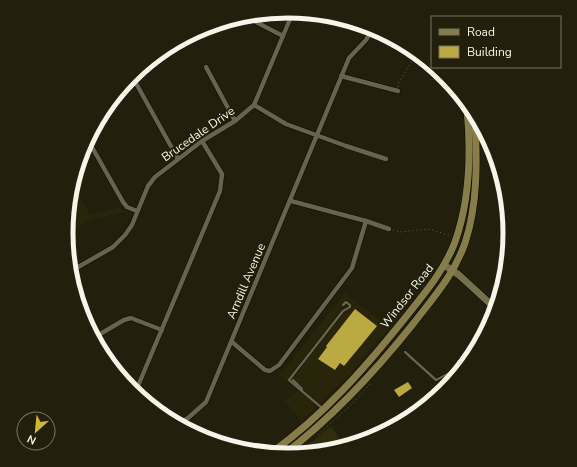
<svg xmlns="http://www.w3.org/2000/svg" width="577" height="467" font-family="'Nunito Sans',sans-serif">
	<rect width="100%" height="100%" fill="#221f0d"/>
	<g fill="#29250b">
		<path d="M75,188L90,215L119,208L124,212L92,219L66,234Z"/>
		<path d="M345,293L389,327L348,376L301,421L285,401L298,390L279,375L288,365Z"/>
	</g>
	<path fill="#312c0b" d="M331,426L344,445L298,454L300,452Z"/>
	<g fill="#bba942">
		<path d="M355,309L377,326L344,366L340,363L335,370L318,359L327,347L326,346Z"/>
		<path d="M408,382L412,388L399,397L394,390Z"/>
	</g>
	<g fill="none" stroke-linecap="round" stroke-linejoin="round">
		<g stroke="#0b0800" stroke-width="3.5">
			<g id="lane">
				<path d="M405,352L436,380L453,371L459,362"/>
				<path d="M293,380L302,389"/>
				<path d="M322,408L289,380L343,311L350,307V305L346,302L343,305"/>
			</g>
		</g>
		<g stroke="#0b0800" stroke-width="5.5">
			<g id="street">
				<path d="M250,19L283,36"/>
				<path d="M206,67L235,121"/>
				<path d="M132,76L178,159"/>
				<path d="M341,76L398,91"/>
				<path d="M254,105L286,124L346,146L386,159"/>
				<path d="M88,140L123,202L127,207L137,211"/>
				<path d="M291,201L366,221L389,229"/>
				<path d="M73,270L113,247L125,235L132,225L148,186L155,177L202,141L235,121L254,105L293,12"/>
				<path d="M95,337L124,320L131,318L162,330"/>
				<path d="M232,342L265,370L270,371L279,365L352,268L366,221"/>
				<path d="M459,362L466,361"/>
				<path d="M135,393L220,191L222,174L202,141"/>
				<path d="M179,423L188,418L206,402L349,58L366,40L373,28"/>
			</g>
		</g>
		<g stroke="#0b0800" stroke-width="8">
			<path id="secondary" d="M444,265L459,275L496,309"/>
		</g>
		<g stroke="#0b0800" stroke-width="8">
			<g id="primary">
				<path d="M271,453C324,415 365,368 405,318C424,294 444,271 455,242C470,200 471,151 467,108"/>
				<path d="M283,455C333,417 374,373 413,324C433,298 454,275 465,243C478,204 477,160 475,120"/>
			</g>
		</g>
		<g stroke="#636151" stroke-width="1" stroke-dasharray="1 3" stroke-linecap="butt">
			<path d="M398,87L399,82L415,56"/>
			<path d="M393,230L400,232L429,229L451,236"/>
			<path d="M318,435L351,405L370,384"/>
		</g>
		<use href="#lane" stroke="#67634f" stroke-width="2.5"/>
		<use href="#street" stroke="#67634f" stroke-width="4.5"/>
		<use href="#secondary" stroke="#76704d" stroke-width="7"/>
		<use href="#primary" stroke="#867d4a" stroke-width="7"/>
	</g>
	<g text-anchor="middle" stroke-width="4" stroke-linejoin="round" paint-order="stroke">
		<g font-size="12" fill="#f7f5e9" stroke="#221f0d">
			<text transform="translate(198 134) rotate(-35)" y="4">Brucedale Drive</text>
			<text transform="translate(246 281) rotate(-67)" y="4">Arndill Avenue</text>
			<text transform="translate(407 296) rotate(-52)" y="4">Windsor Road</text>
		</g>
	</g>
	<path d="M0 0H577V467H0ZM73 233a215 215 0 1 1 430 0a215 215 0 1 1-430 0Z" fill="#221f0d" fill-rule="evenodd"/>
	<path fill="none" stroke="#f7f5e9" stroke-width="5" d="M73 233a215 215 0 1 1 430 0a215 215 0 1 1-430 0Z"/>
	<rect x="431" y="16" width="130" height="52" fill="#221f0d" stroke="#777565"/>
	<rect x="439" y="29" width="20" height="6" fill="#867d4a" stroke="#777565"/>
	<text x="467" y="36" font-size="12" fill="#f7f5e9">Road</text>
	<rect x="439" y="46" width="20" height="12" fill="#bba942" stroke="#777565"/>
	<text x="467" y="56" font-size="12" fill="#f7f5e9">Building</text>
	<g transform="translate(36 431) rotate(207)"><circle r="19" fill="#221f0d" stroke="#777565"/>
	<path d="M0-3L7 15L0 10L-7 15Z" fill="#ceb837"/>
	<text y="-6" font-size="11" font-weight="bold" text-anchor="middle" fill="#f7f5e9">N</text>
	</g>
</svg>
